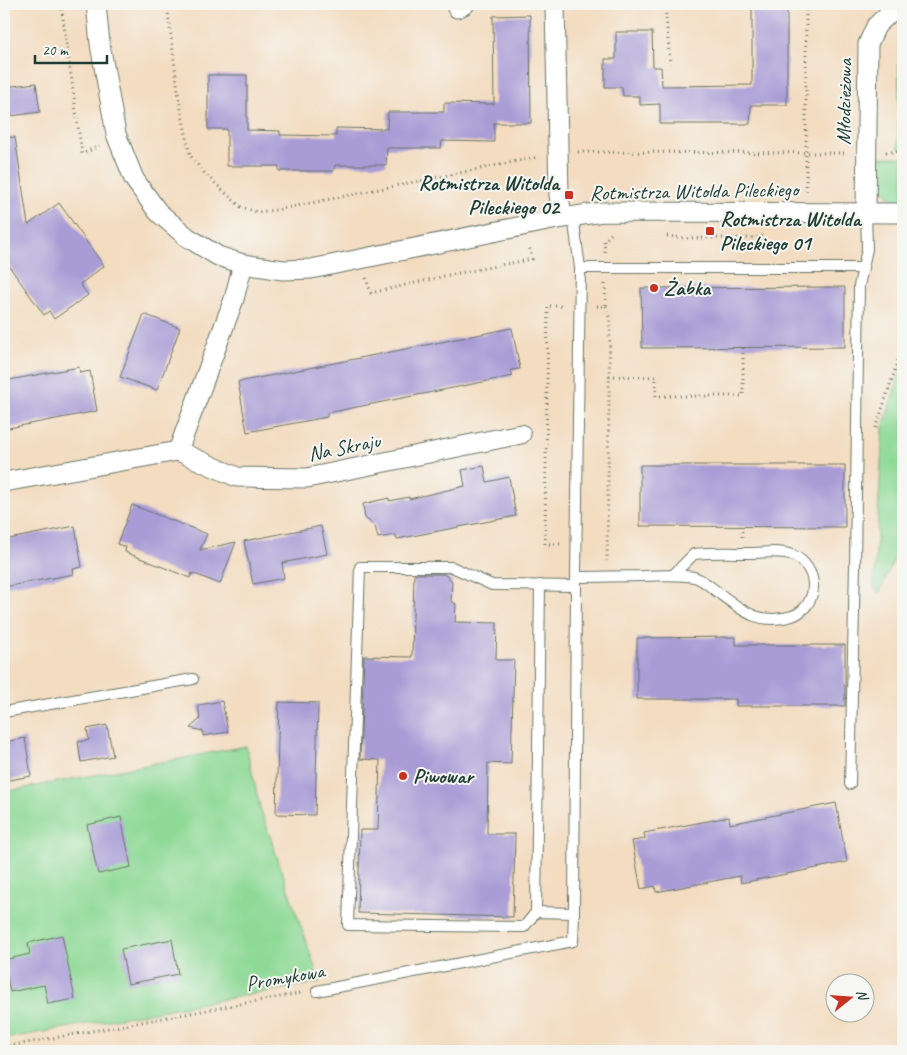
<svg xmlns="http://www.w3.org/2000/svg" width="907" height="1055" font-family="Caveat,sans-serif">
	<rect width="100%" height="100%" fill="#f6f6f2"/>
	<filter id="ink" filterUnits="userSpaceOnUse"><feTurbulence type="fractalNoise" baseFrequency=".02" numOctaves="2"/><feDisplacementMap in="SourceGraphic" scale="10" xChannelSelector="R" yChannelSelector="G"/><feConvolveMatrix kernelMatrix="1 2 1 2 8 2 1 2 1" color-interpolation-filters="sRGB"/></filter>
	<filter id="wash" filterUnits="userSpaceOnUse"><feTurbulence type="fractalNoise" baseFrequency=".0096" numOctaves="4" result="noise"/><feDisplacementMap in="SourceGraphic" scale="20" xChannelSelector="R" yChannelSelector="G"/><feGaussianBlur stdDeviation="1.12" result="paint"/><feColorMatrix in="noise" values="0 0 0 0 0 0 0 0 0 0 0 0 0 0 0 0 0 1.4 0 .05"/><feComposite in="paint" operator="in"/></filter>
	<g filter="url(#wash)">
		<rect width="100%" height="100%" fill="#f3dcc0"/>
		<g fill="#8dd995" stroke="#568b64">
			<path d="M903,27V148H898L899,34Z"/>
			<path d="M877,157H903V202C879,196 877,180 877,157Z"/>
			<path d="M903,362V538L879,594L874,587L883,428Z"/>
			<path d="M246,746L260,807L320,982L4,1039V792Z"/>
		</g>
		<g id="blocks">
			<g fill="#a99cd6">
				<path d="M752,6H787V105H751L750,124H660V104L640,105V96H623L622,87H605V59H616V32H652L653,67H661L662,86L752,85Z"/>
				<path d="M530,15L531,123H494V142L442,141L441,148H387L386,165H335L334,171H279V166H227V129H208V75H247V130L280,131V135L336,136V128L387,129L388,112H444V103L494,104L493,16Z"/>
				<path d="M36,83L40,112L4,117V87Z"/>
				<path d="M15,137L28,225L59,203L104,266L80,284L88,295L54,319L49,311L44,315L4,259V138Z"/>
				<path d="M845,287V347L642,348L641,288Z"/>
				<path d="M144,314L180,328L157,390L120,377Z"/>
				<path d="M512,328L520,369L511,370L513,376L327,413V417L247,432L238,382Z"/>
				<path d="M79,367L80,373L90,371L97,411L4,429V381Z"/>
				<path d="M640,465H845V527L640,526Z"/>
				<path d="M484,466L487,482L509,477L516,516L397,539L396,535L378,538L375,526L365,518L363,504L389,498V501L409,497V499L465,486L462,470Z"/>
				<path d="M132,505L207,534L200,550L236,542L220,584L192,573L190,578L125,552L126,547L117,544Z"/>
				<path d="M75,526L82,567L73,569L74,574L4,587V540Z"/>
				<path d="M321,526L327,554L282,563L284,578L253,584L244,541Z"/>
				<path d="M414,574H444L452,581L451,601L456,604L455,622L497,623L496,660H514L511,764L488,763L487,834H515L513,917L358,913L360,830H378L380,760L360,759L364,656L412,657Z"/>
				<path d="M736,637V645H845V706H736V699H637V638Z"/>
				<path d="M222,701L228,732L203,736V731L190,728L200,719L198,705Z"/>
				<path d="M279,702L318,703L315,815L276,814Z"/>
				<path d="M107,725L113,756L81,762L78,742L89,740L87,729Z"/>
				<path d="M25,738L31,776L4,781V742Z"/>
				<path d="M836,803L847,862L741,883L740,876L656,892L655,886L641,889L632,841L645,839L644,833L729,817L730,824Z"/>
				<path d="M121,817L131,867L98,874L87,825Z"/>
				<path d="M62,935L75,999L48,1004L44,985L10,992L4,960L30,954L28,943Z"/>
				<path d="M172,939L178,974L128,984L121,949Z"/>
			</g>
		</g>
	</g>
	<g filter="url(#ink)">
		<use href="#blocks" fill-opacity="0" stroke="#697565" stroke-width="1"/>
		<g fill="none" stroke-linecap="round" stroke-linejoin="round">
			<g stroke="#697565" stroke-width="12">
				<g id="service">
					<path d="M573,216L580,268L576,577V586L574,913L536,912L524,927L348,925L360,567H452L492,585L576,586"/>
					<path d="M580,268H864"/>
					<path d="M576,577C598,577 621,576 644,576C660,575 678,574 694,577C702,579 710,586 716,591C742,610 757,626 792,616C804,612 812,601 813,588C814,574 805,560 792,555C780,550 764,553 751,553C732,553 712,552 694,554L673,575"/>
					<path d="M4,712L193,679"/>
					<path d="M850,784L855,565L859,286L867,249L866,212"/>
					<path d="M536,912L540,585"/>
					<path d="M317,991L573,941L574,913"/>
				</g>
			</g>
			<g stroke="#697565" stroke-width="21">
				<g id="minor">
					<path d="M96,4L100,44L116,134L134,179L158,212L187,237L218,256L243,264L283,270L311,269L557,219L602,212L903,213"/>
					<path d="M552,4L555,5L559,195L562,218"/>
					<path d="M457,8L465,4"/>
					<path d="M866,212L868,44L876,26L899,4"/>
					<path d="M178,451L234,299L243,264"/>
					<path d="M4,482L178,451L237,477L307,478L521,434"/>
				</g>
			</g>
			<g stroke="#697565" stroke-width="3" stroke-dasharray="1 4" stroke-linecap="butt">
				<path d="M61,4L82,154L99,146"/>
				<path d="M167,4L179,99L190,155L205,174L241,207L257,212L276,210L538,157"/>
				<path d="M665,4L670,64"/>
				<path d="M578,152L845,153"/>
				<path d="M886,152H903"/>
				<path d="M806,191V4"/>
				<path d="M667,236L684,238H754L763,236"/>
				<path d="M726,238V252"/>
				<path d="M605,252L604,241L611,234"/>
				<path d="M366,278L371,293L449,275L532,259L529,245"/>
				<path d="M597,306H606L605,284"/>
				<path d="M606,306L610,320L607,561"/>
				<path d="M609,376L656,377V396H743V348"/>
				<path d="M876,428L903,345"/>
				<path d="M742,537V526"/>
				<path d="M560,544H545L548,306H563"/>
				<path d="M4,1047L301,993"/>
			</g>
			<use href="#service" stroke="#fff" stroke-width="10"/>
			<use href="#minor" stroke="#fff" stroke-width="19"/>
		</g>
	</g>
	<g fill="#c8321e" stroke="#f6f6f2" stroke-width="2">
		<rect x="564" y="190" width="10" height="10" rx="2.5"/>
		<rect x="705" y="226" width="10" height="10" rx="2.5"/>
		<circle cx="654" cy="288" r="5"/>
		<circle cx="403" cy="776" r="5"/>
	</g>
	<g text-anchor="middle" stroke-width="4" stroke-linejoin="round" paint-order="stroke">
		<g font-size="21" fill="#1f3d34" stroke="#f6f6f2">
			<text transform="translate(844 102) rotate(-89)" y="7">Młodzieżowa</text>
			<text transform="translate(694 191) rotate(-1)" y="7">Rotmistrza Witolda Pileckiego</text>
			<text transform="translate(344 447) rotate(-11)" y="7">Na Skraju</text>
			<text transform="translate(285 977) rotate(-10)" y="7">Promykowa</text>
		</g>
		<g font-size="21" font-weight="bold" fill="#1f3d34" stroke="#f6f6f2" text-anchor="start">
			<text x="559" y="190" text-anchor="end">Rotmistrza Witolda<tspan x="559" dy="24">Pileckiego 02</tspan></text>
			<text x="720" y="226">Rotmistrza Witolda<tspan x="720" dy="24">Pileckiego 01</tspan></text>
			<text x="664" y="295">Żabka</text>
			<text x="413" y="783">Piwowar</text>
		</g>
	</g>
	<rect width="907" height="1055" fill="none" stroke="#f6f6f2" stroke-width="20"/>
	<g transform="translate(850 998) rotate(73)"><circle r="24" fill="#f6f6f2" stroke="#a0aca6"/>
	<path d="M0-4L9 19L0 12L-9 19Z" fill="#c8321e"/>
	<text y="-8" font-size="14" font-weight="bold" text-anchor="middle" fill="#1f3d34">N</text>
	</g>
	<path d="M35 55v8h72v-8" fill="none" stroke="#1f3d34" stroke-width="2.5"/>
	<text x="42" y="55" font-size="15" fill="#1f3d34" stroke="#f6f6f2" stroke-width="4" paint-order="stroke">20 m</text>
</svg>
